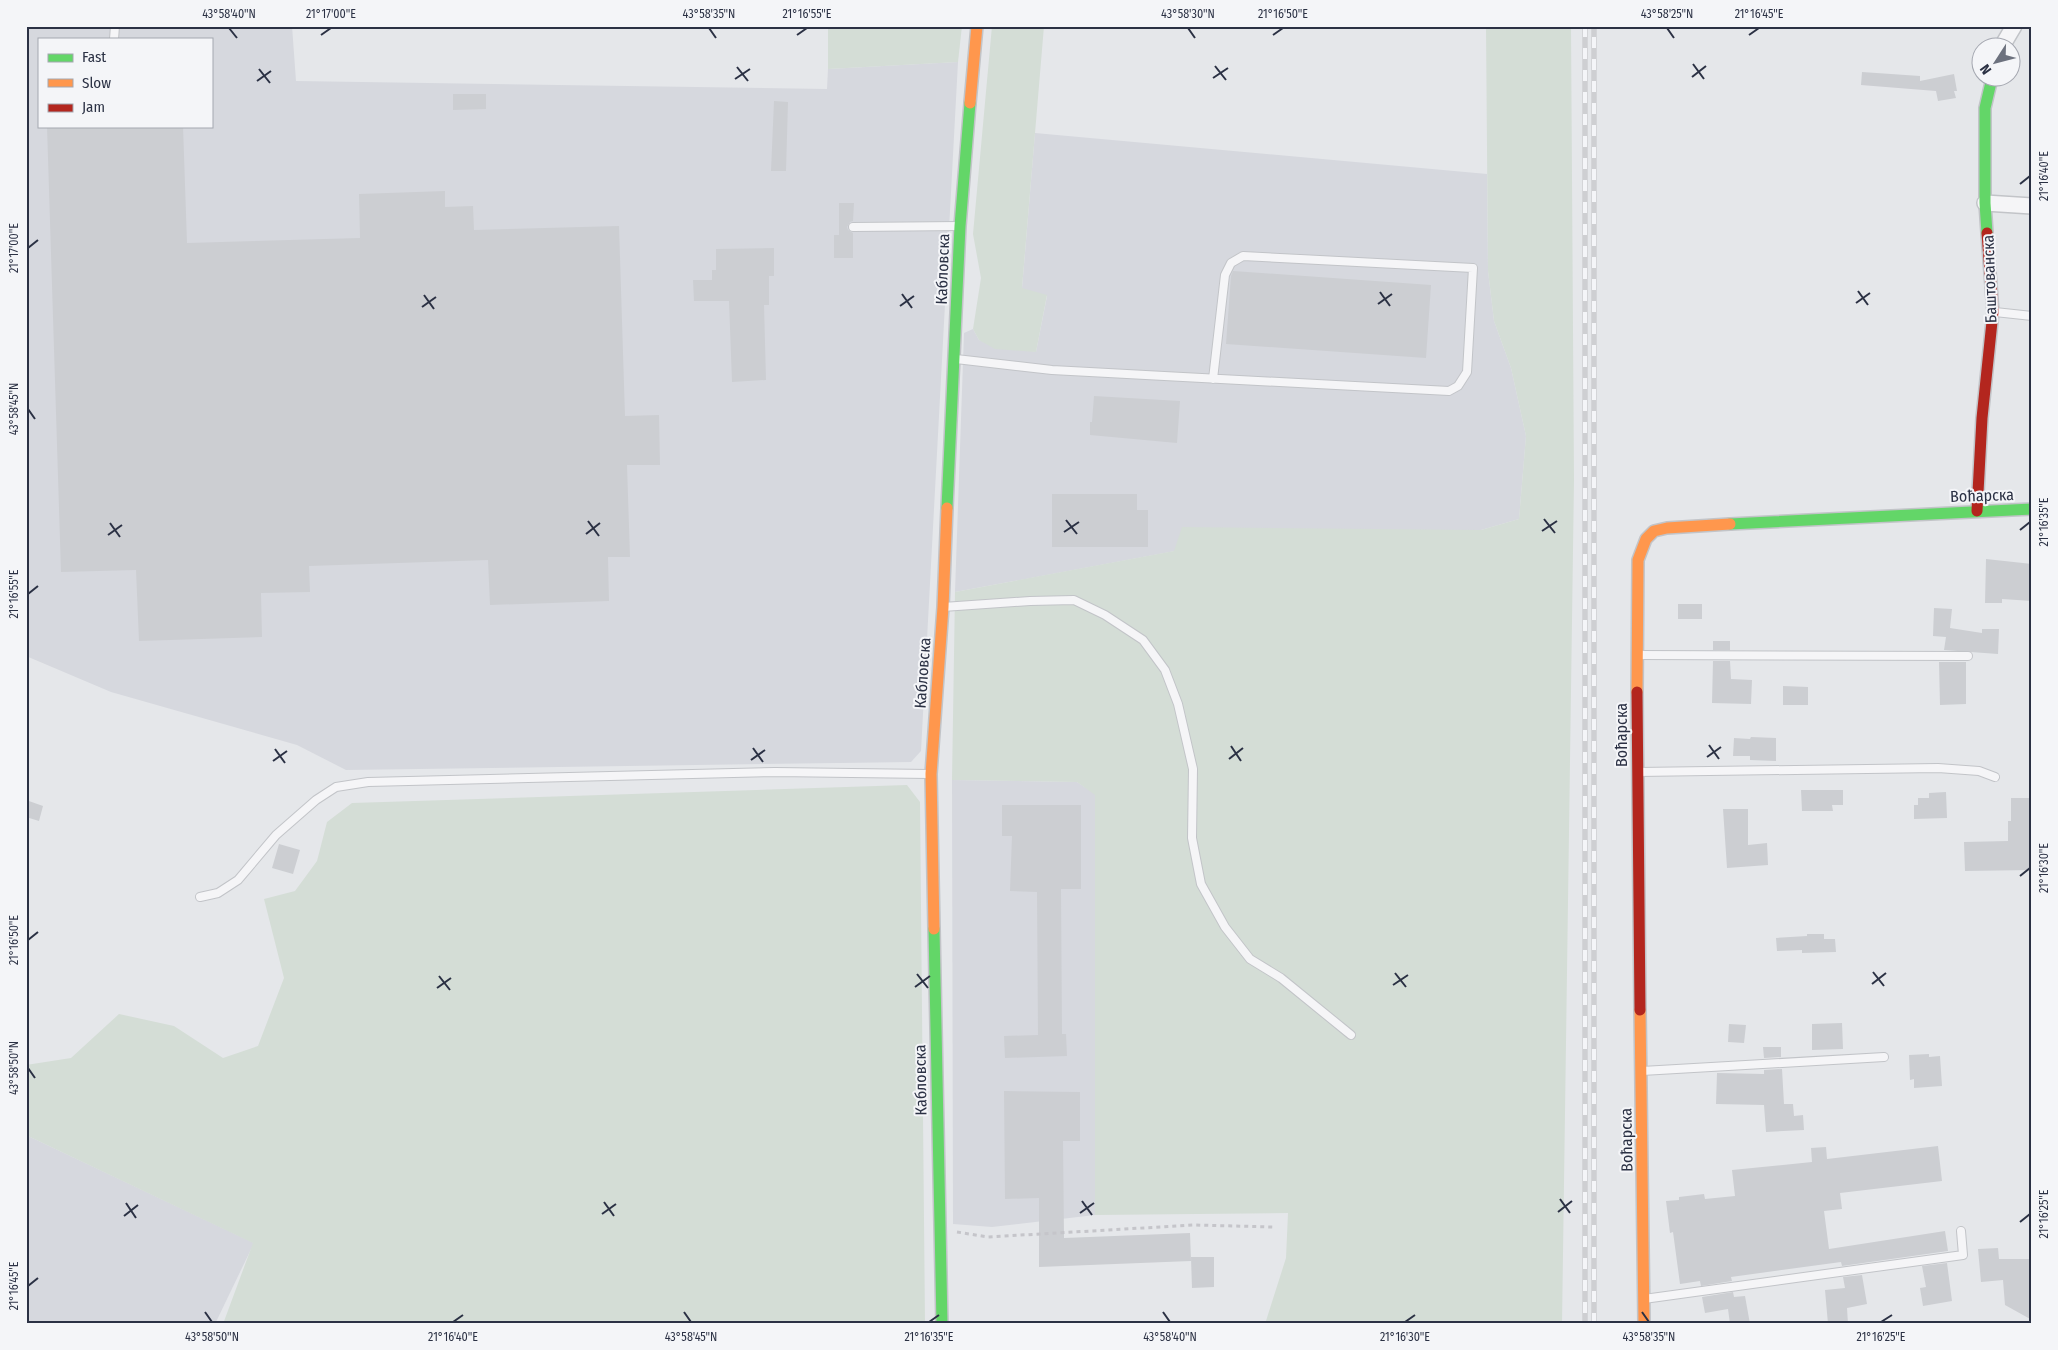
<svg xmlns="http://www.w3.org/2000/svg" width="2058" height="1350" font-family="'Fira Sans Condensed',sans-serif">
	<rect width="100%" height="100%" fill="#e5e7ea"/>
	<g fill="#d6d8de" fill-rule="evenodd">
		<path d="M26,26H292L296,81L827,89L828,69L958,62L921,751L911,762L346,770L297,745L111,692L26,656ZM39,39H211V126H39Z"/>
		<path d="M1035,133L1487,174L1488,271L1494,321L1511,368L1526,436L1519,519L1481,530L1175,551L955,592L964,333L973,329L979,340L1036,352L1047,296L1022,289Z"/>
		<path d="M952,780L1077,782L1095,794V1215L992,1227L953,1224Z"/>
		<path d="M26,1135L254,1243L215,1324H26Z"/>
	</g>
	<g fill="#d4ddd6">
		<path d="M828,26H962L958,62L828,69Z"/>
		<path d="M992,26H1044L1022,288L1047,295L1036,352L995,349L979,340L973,329L981,278L973,234Z"/>
		<path d="M1486,26H1571L1574,480L1562,1324H1265L1286,1258L1288,1213L1095,1215V795L1077,782L952,780L955,592L1174,551L1182,527L1481,530L1519,519L1526,436L1511,368L1494,321L1488,271Z"/>
		<path d="M907,785L920,802L925,1324H223L253,1243L26,1135V1065L71,1058L119,1014L174,1026L223,1058L258,1046L284,978L264,899L295,891L317,861L327,822L352,803Z"/>
	</g>
	<g fill="#ccced2">
		<path d="M1862,72L1920,76V81L1954,74L1957,91H1954L1956,98L1938,101L1936,91L1861,85Z"/>
		<path d="M453,94H486V109L453,110Z"/>
		<path d="M774,101L788,102L786,171H771Z"/>
		<path d="M47,126H183L187,243L360,238L359,194L445,191V207L473,206L474,230L619,226L625,416L659,415L660,465H627L630,557H608L609,601L490,605L488,560L309,566L310,592L261,593L262,637L139,641L136,570L61,572Z"/>
		<path d="M839,203H854L853,221L850,222L847,227L848,230L853,233V258H834V235H839Z"/>
		<path d="M774,248V276H769V305H764L766,380L732,382L729,301H694L693,280H712V270H716V249Z"/>
		<path d="M1233,271L1431,285L1426,358L1226,344L1231,276Z"/>
		<path d="M1094,396L1180,401L1177,443L1090,435V422H1092Z"/>
		<path d="M1052,494H1137V510H1148V547H1052Z"/>
		<path d="M1986,559L2032,564V601L2002,599V603H1985Z"/>
		<rect x="1678" y="604" width="24" height="15"/>
		<path d="M1934,608L1952,609L1950,628L1982,633V629H1999L1998,654L1944,650L1946,637L1933,636Z"/>
		<rect x="1713" y="641" width="17" height="9"/>
		<path d="M1713,661H1730L1731,679L1752,680L1751,704L1712,703Z"/>
		<path d="M1939,662H1966V704L1940,705Z"/>
		<path d="M1783,686L1808,687V705H1783Z"/>
		<path d="M1751,737L1776,738V761L1750,760V756H1733L1734,738L1750,739Z"/>
		<path d="M1801,790H1843V805H1832L1833,811H1802Z"/>
		<path d="M1946,792L1947,818L1914,819V805H1918V798H1929V793Z"/>
		<path d="M2011,798H2032V870L1965,871L1964,842L2008,841V821H2011Z"/>
		<path d="M26,800L43,806L39,821L26,817Z"/>
		<path d="M1002,805H1081V889H1061L1062,1034H1066L1067,1056L1005,1058L1004,1036L1038,1035L1037,892L1010,891L1012,836H1002Z"/>
		<path d="M1723,809H1748V845L1767,843L1768,865L1727,868Z"/>
		<path d="M279,844L300,850L293,874L272,868Z"/>
		<path d="M1807,934H1824V939H1835L1836,952L1802,953V950L1777,951L1776,938L1807,936Z"/>
		<path d="M1842,1023L1843,1049L1812,1050V1024Z"/>
		<path d="M1729,1024L1746,1025L1744,1043L1728,1042Z"/>
		<path d="M1763,1047H1781V1057L1764,1058Z"/>
		<path d="M1929,1054V1057L1940,1056L1942,1086L1914,1088V1079L1910,1080L1909,1055Z"/>
		<path d="M1782,1069L1784,1104H1793L1794,1116L1803,1115L1804,1130L1766,1132L1764,1105L1716,1104L1717,1073L1764,1074V1070Z"/>
		<path d="M1004,1091L1080,1092V1141H1063L1064,1238L1190,1233L1191,1261L1039,1267V1198L1005,1199Z"/>
		<path d="M1938,1146L1942,1181L1840,1193L1842,1209L1824,1211L1829,1249L1945,1231L1948,1251L1842,1266L1841,1262L1731,1277L1732,1281L1701,1286L1700,1281L1680,1284L1673,1232L1670,1233L1666,1201L1679,1200V1197L1704,1194L1705,1199L1735,1196L1732,1170L1812,1162L1811,1148L1826,1147L1827,1159Z"/>
		<path d="M1998,1248L1999,1259H2032V1320L2005,1305L2003,1280L1981,1282L1978,1249Z"/>
		<path d="M1191,1257H1214V1287L1192,1288Z"/>
		<path d="M1947,1263L1952,1301L1923,1306L1920,1288L1926,1287L1922,1266Z"/>
		<path d="M1862,1275L1867,1304L1847,1308L1848,1324H1828L1825,1290L1845,1288L1843,1277Z"/>
		<path d="M1733,1292L1734,1297L1745,1296L1750,1324H1730L1728,1309L1705,1313L1702,1297Z"/>
	</g>
	<g fill="none" stroke-linecap="round" stroke-linejoin="round">
		<g stroke="#c2c4c8" stroke-width="10">
			<g id="lane">
				<path d="M114,39L115,26"/>
				<path d="M853,227L960,226"/>
				<path d="M1995,312L2032,316"/>
				<path d="M956,359L1052,370L1449,391L1458,386L1467,372L1473,268L1243,256L1231,263L1225,275L1213,379"/>
				<path d="M943,607L1030,601L1074,600L1105,615L1143,640L1165,670L1178,704L1193,769L1192,838L1201,884L1225,927L1250,959L1281,978L1351,1035"/>
				<path d="M1638,655L1968,656"/>
				<path d="M1638,772L1938,768L1979,771L1995,777"/>
				<path d="M200,897L218,893L238,880L276,835L316,800L336,787L368,782L775,772L929,774"/>
				<path d="M1642,1071L1884,1057"/>
				<path d="M1644,1299L1963,1255L1961,1231"/>
			</g>
		</g>
		<g stroke="#c2c4c8" stroke-width="18">
			<g id="street">
				<path d="M2001,48L2014,26"/>
				<path d="M1985,203L2032,206"/>
			</g>
		</g>
		<g stroke="#c2c4c8" stroke-width="14">
			<g id="fast">
				<path d="M1987,233L1985,203V108L1992,78"/>
				<path d="M947,508L960,226L970,103"/>
				<path d="M1730,524L2032,509"/>
				<path d="M934,929L942,1324"/>
			</g>
		</g>
		<g stroke="#c2c4c8" stroke-width="14">
			<g id="slow">
				<path d="M970,103L977,26"/>
				<path d="M1637,692L1638,560L1646,539L1654,531L1667,528L1730,524"/>
				<path d="M934,929L931,774L943,607L947,508"/>
				<path d="M1640,1010L1644,1324"/>
			</g>
		</g>
		<g stroke="#c2c4c8" stroke-width="14">
			<g id="jam">
				<path d="M1977,511L1982,418L1993,312L1987,233"/>
				<path d="M1637,692L1640,1010"/>
			</g>
		</g>
		<path stroke="#c5c5ca" stroke-width="3" stroke-dasharray="4 4" stroke-linecap="butt" d="M957,1232L988,1237L1194,1225L1273,1227"/>
		<use href="#lane" stroke="#f5f5f7" stroke-width="8"/>
		<use href="#street" stroke="#f5f5f7" stroke-width="15"/>
		<use href="#fast" stroke="#63d668" stroke-width="11"/>
		<use href="#slow" stroke="#ff974d" stroke-width="11"/>
		<use href="#jam" stroke="#b3261e" stroke-width="11"/>
		<g stroke="#cecfd2" stroke-width="5.5">
			<g id="rail">
				<path d="M1585,26V1324"/>
				<path d="M1594,1324V26"/>
			</g>
		</g>
		<use href="#rail" stroke="#f4f5f8" stroke-width="4" stroke-dasharray="11" stroke-linecap="butt"/>
	</g>
	<path fill="none" stroke="#2b3144" stroke-width="2" d="M229,28L237,38M709,28L716,38M1188,28L1195,38M1667,28L1674,38M321,35L331,28M797,35L807,28M1273,35L1283,28M1749,35L1759,28M1693,64L1704,79M1215,66L1226,80M737,67L748,81M259,69L270,83M1692,77L1706,66M1213,78L1228,68M735,79L750,69M257,81L271,71M2020,184L2030,176M28,248L38,240M1858,291L1868,305M1380,292L1390,306M902,294L912,308M424,295L434,309M1856,303L1870,293M1378,304L1392,294M900,306L914,296M422,307L436,297M28,409L35,419M1544,519L1555,533M1066,520L1077,534M588,521L599,536M110,523L120,537M2020,530L2030,522M1542,531L1557,521M1064,532L1079,522M586,534L600,523M108,535L122,525M28,594L38,586M1709,745L1719,759M1231,746L1241,761M753,748L763,762M275,749L285,763M1707,757L1721,747M1229,759L1243,748M751,760L765,750M273,761L287,751M2020,876L2030,868M28,940L38,932M1873,972L1884,986M1395,973L1406,987M917,974L928,988M439,976L450,990M1872,984L1886,973M1393,985L1408,975M915,987L930,976M437,988L451,978M28,1068L35,1078M1560,1199L1570,1213M1082,1201L1092,1215M604,1202L614,1216M126,1203L136,1218M1558,1212L1572,1201M1080,1213L1094,1203M602,1214L616,1204M124,1216L138,1205M2020,1222L2030,1214M28,1286L38,1278M205,1312L212,1322M684,1312L691,1322M1163,1312L1170,1322M1642,1312L1649,1322M453,1322L463,1315M929,1322L939,1315M1405,1322L1415,1315M1881,1322L1892,1315"/>
	<g text-anchor="middle" stroke-width="4" stroke-linejoin="round" paint-order="stroke">
		<g font-size="16" fill="#2b3144" stroke="#f4f5f8">
			<text transform="translate(942 269) rotate(-88)" y="6">Кабловска</text>
			<text transform="translate(1989 279) rotate(-92)" y="6">Баштованска</text>
			<text transform="translate(1982 495) rotate(-2)" y="6">Воћарска</text>
			<text transform="translate(922 673) rotate(-86)" y="6">Кабловска</text>
			<text transform="translate(1621 735) rotate(-90)" y="6">Воћарска</text>
			<text transform="translate(920 1080) rotate(-91)" y="6">Кабловска</text>
			<text transform="translate(1626 1140) rotate(-91)" y="6">Воћарска</text>
		</g>
	</g>
	<rect width="2058" height="1350" fill="none" stroke="#f4f5f8" stroke-width="55"/>
	<rect x="38" y="38" width="175" height="90" fill="#f4f5f8" stroke="#a4a7b0"/>
	<rect x="48" y="54" width="25" height="8" fill="#63d668" stroke="#a4a7b0"/>
	<text x="82" y="62" font-size="15" fill="#2b3144">Fast</text>
	<rect x="48" y="79" width="25" height="8" fill="#ff974d" stroke="#a4a7b0"/>
	<text x="82" y="88" font-size="15" fill="#2b3144">Slow</text>
	<rect x="48" y="104" width="25" height="8" fill="#b3261e" stroke="#a4a7b0"/>
	<text x="82" y="112" font-size="15" fill="#2b3144">Jam</text>
	<g transform="translate(1996 62) rotate(234)"><circle r="24" fill="#f4f5f8" stroke="#a4a7b0"/>
	<path d="M0-4L9 19L0 12L-9 19Z" fill="#6c717e"/>
	<text y="-8" font-size="14" font-weight="bold" text-anchor="middle" fill="#2b3144">N</text>
	</g>
	<rect x="28" y="28" width="2002" height="1294" fill="none" stroke="#2b3144" stroke-width="2"/>
	<g font-size="12" text-anchor="middle" fill="#2b3144">
		<text x="229" y="18">43°58'40"N</text>
		<text x="331" y="18">21°17'00"E</text>
		<text x="709" y="18">43°58'35"N</text>
		<text x="807" y="18">21°16'55"E</text>
		<text x="1188" y="18">43°58'30"N</text>
		<text x="1283" y="18">21°16'50"E</text>
		<text x="1667" y="18">43°58'25"N</text>
		<text x="1759" y="18">21°16'45"E</text>
		<text transform="translate(2044 176) rotate(-90)" y="4">21°16'40"E</text>
		<text transform="translate(14 248) rotate(-90)" y="4">21°17'00"E</text>
		<text transform="translate(14 409) rotate(-90)" y="4">43°58'45"N</text>
		<text transform="translate(2044 522) rotate(-90)" y="4">21°16'35"E</text>
		<text transform="translate(14 594) rotate(-90)" y="4">21°16'55"E</text>
		<text transform="translate(2044 868) rotate(-90)" y="4">21°16'30"E</text>
		<text transform="translate(14 940) rotate(-90)" y="4">21°16'50"E</text>
		<text transform="translate(14 1068) rotate(-90)" y="4">43°58'50"N</text>
		<text transform="translate(2044 1214) rotate(-90)" y="4">21°16'25"E</text>
		<text transform="translate(14 1286) rotate(-90)" y="4">21°16'45"E</text>
		<text x="212" y="1341">43°58'50"N</text>
		<text x="453" y="1341">21°16'40"E</text>
		<text x="691" y="1341">43°58'45"N</text>
		<text x="929" y="1341">21°16'35"E</text>
		<text x="1170" y="1341">43°58'40"N</text>
		<text x="1405" y="1341">21°16'30"E</text>
		<text x="1649" y="1341">43°58'35"N</text>
		<text x="1881" y="1341">21°16'25"E</text>
	</g>
</svg>
